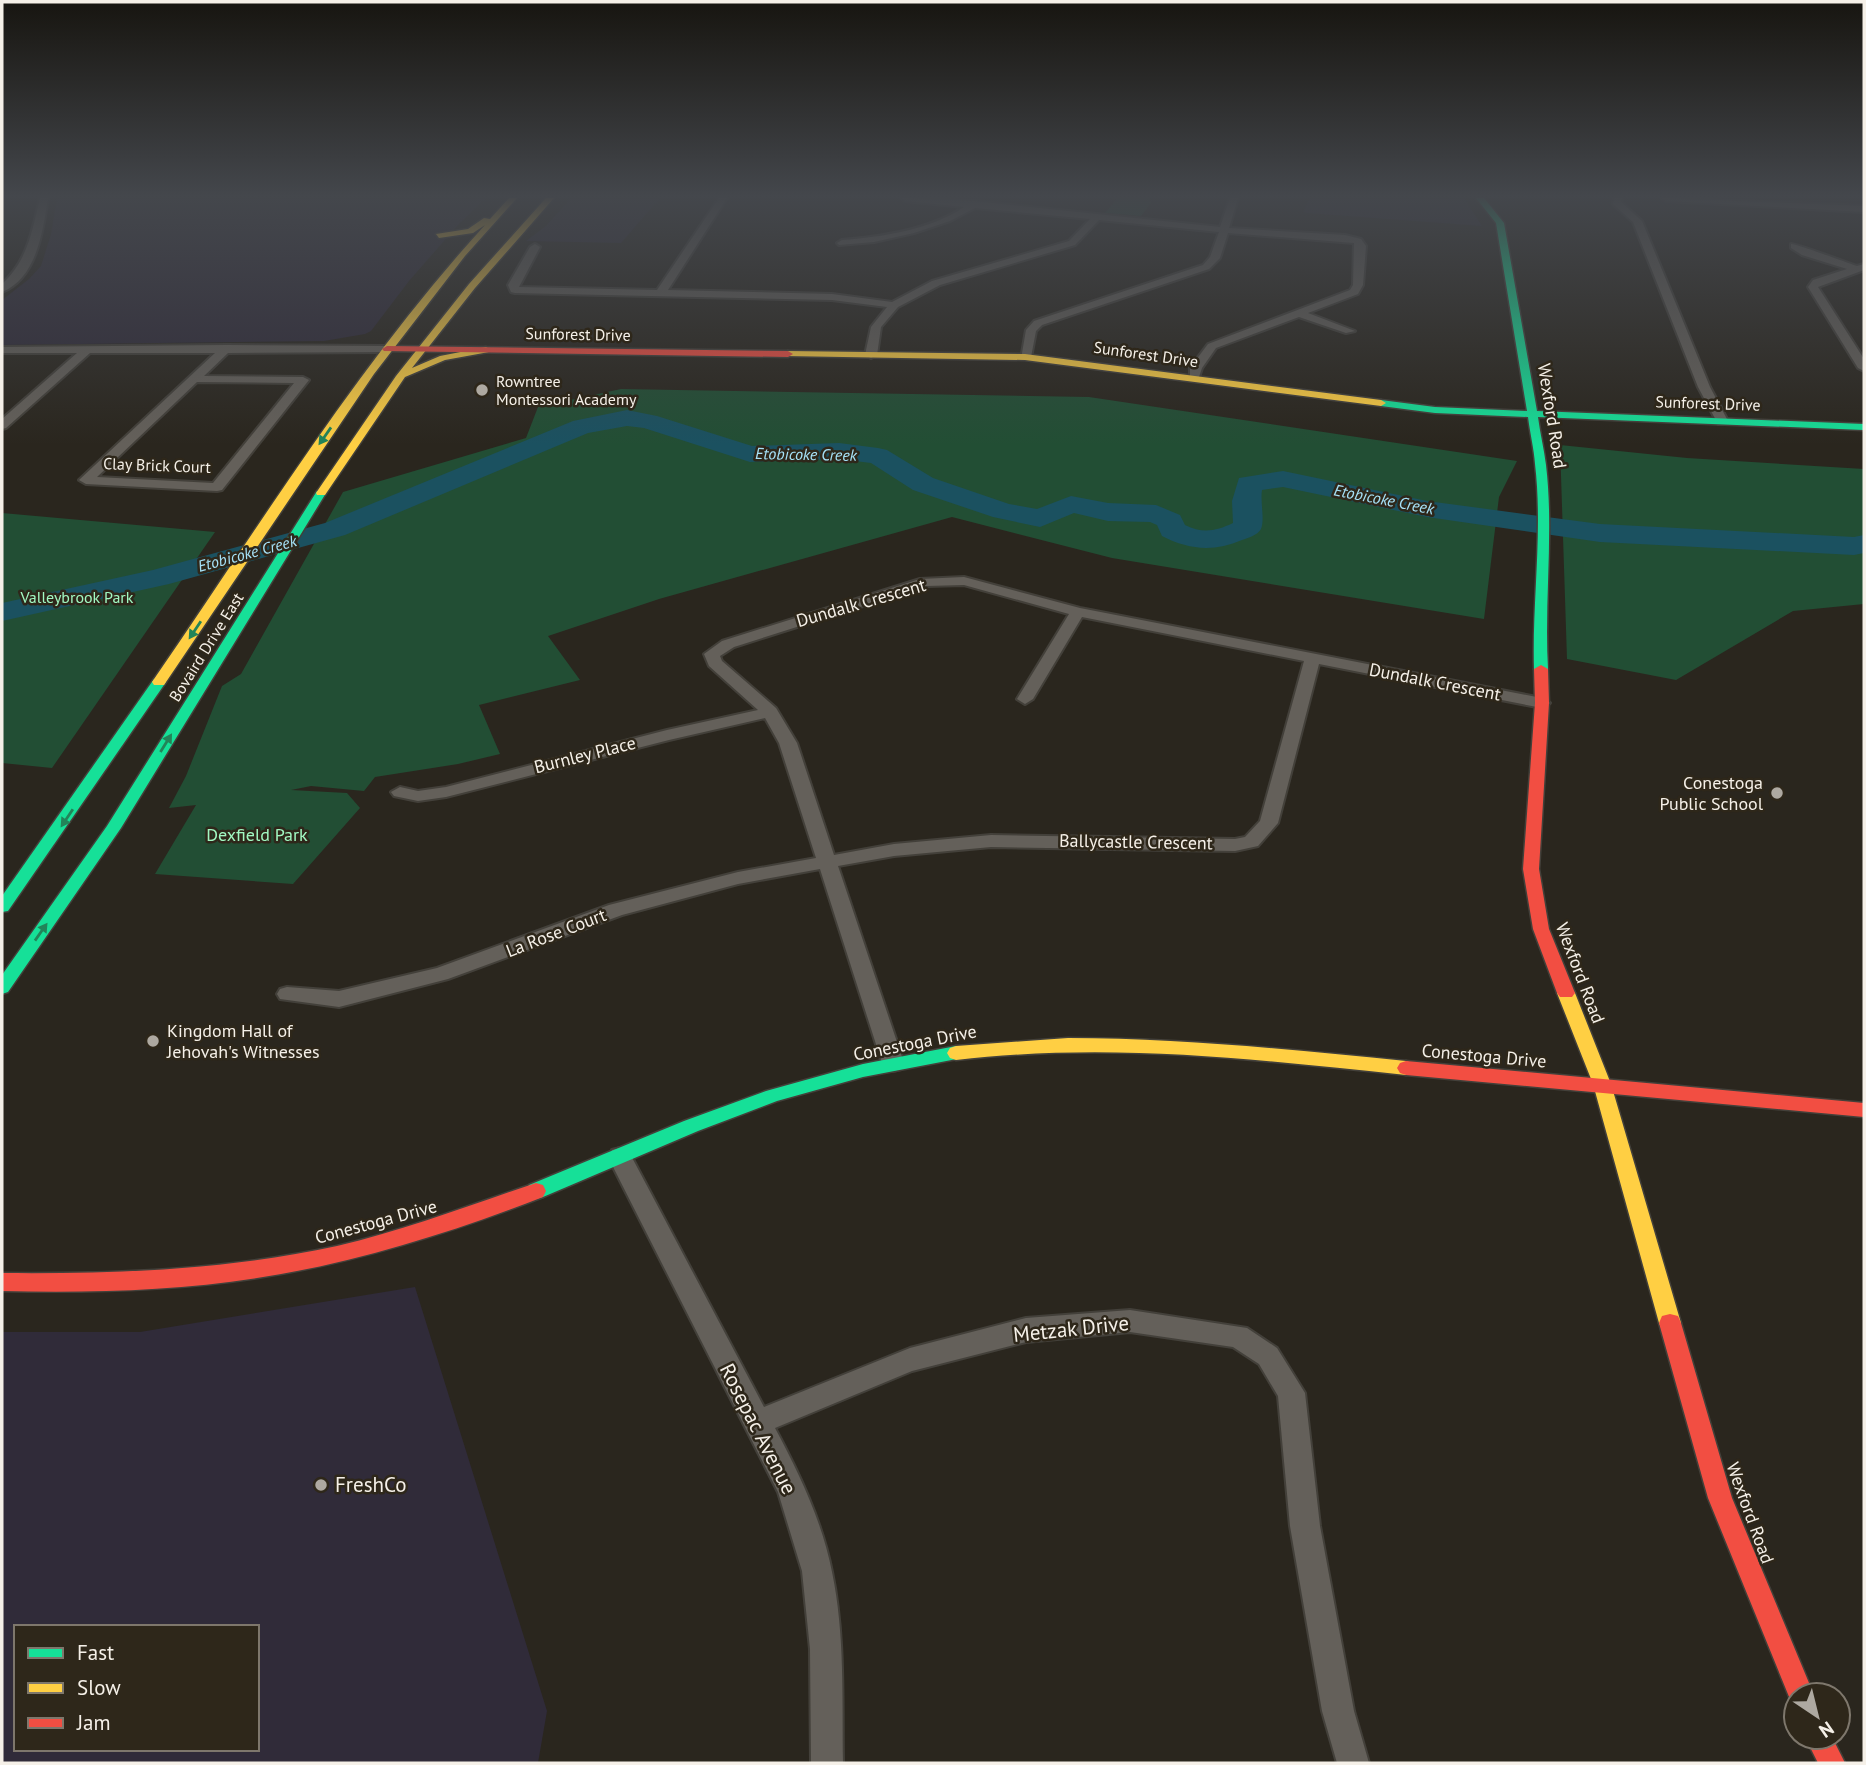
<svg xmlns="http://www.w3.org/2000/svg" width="1866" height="1765" font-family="'PT Sans',sans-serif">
	<rect width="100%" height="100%" fill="#2a261e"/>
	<g fill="#302b39" fill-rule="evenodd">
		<path d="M57,198H486L458,225L409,281L371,331L365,334L324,341L2,345V300L29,279L41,266L51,234Z"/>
		<path d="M571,198H660L621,243L526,241L546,226Z"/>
		<path d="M1310,198H1464L1482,226L1307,213L1303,212Z"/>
		<path d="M415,1287L547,1711L538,1763H2V1332H140ZM16,1627H257V1749H16Z"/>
	</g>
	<g fill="#224e34">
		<path d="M1103,198H1149L1151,203L1141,216L1105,213L1117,199Z"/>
		<path d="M621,389L1089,397L1517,461L1499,497L1484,619L1112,558L952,517L659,599L548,636L580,680L479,705L500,754L458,764L375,777L364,791L311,786L291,790L347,793L360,808L293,884L155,874L196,805L169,808L186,776L222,686L241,674L343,492L526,438L538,407Z"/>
		<path d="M1560,445L1687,458L1864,469V604L1793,611L1676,680L1567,659Z"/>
		<path d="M2,513L215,532L52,768L2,763Z"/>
	</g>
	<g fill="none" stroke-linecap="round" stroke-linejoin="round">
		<path fill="#1b5160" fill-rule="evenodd" d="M627,410L657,416L752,446L839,443L878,448L887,450L933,478L1009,504L1037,509L1071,496L1108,503L1156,505L1180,515L1185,525C1203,534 1216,531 1233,523L1232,501L1239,478L1283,471L1427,501L1600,524L1854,537L1864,535V553L1854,555L1600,542L1427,517L1283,487L1262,490C1260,502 1265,519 1261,529C1258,535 1248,538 1242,540C1214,552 1189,550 1162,536L1157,525L1150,522L1108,521L1074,513L1040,527L993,517L913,490L871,463L839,459L750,462L644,428L627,426L588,433L345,535L169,584L2,621V603L153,570L325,523L573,421Z"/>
		<g stroke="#43403a" stroke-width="4">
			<g id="street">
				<path d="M40,198H48C43,230 37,278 2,292V284C28,260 32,231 40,198Z"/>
				<path d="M719,198H727L668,290L832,294L892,302L932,281L1069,241L1090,219L975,208L950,221L914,233L874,242L839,245L837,243L842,240C882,237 930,230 964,207L905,201L901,198L974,201L1220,227L1230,198H1238L1229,228L1345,235L1361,239L1366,246L1363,285L1358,294L1308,313L1355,331L1346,333L1299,317L1216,348L1202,368L1198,380H1190V368L1208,344L1350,290L1353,285L1354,243L1228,233L1220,258L1209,269L1042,325L1036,331L1031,357L1021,359L1026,330L1034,321L1203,265L1210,257L1219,232L1099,220L1075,245L940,285L898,307L881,327L877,355L871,358L865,355L871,327L887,307L832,300L515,293L511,292L508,285L530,247L535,244L540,247L519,287L657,290Z"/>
				<path d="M1614,198H1622L1621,202L1642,221L1710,387L1728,421L1726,424H1718L1698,387L1633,222L1613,204Z"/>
				<path d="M1662,198L1864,206V212L1666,201Z"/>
				<path d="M1791,244C1797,244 1845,262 1857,266L1864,264V270L1818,287L1864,359V371L1858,368L1808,287L1813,280L1847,269L1802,255L1791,248Z"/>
				<path d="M227,345L387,346L393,349L387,352L228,353L204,376L303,377L309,380L222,490L217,491L86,484L79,480L215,353H90L6,428L2,429V419L77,353H2V347ZM197,382L294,383L213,483L97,477Z"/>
				<path d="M964,577L1080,608L1542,698L1550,703L1542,708L1319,664L1278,823L1258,846L1235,851L991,847L894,856L838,866L904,1063L901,1069L893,1071L885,1069L882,1063L820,869L738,884L622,915L448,979L339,1007L280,999L277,994L280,989L287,987L339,991L437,968L609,905L738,872L816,858L779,743L765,718L669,740L446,797L418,801L394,796L391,792L400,787L418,791L446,787L667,730L758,710L709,666L704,654L722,641L920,579ZM964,585L1069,614L1017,699L1025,704L1033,699L1082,617L1304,661L1260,821L1245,837L1235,839L991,835L894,844L834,855L797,743L776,708L722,661L720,656L734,647L926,586Z"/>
				<path d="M620,1148L628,1150L764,1407L910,1348L1026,1318L1130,1310L1247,1328L1277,1348L1305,1393L1320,1526L1354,1711L1369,1763H1337L1322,1711L1290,1526L1278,1396L1259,1364L1233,1347L1130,1332L1026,1342L912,1371L775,1428C799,1473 822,1521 832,1572C845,1634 842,1700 843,1763H811L810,1649L802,1571L778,1492L608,1157L612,1150Z"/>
			</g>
		</g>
		<g stroke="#43403a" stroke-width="3">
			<g id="fast">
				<path d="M1476,198H1484L1504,223L1537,411L1864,424V430L1538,417C1540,433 1544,449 1546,465C1554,532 1544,601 1548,669L1541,673L1534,669C1532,601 1543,532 1535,464C1534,449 1530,433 1528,417L1435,413L1381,406L1376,403L1381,400L1435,407L1527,411L1496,223Z"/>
				<path d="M317,491L326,493L121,828L8,992L2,994V975L107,826Z"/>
				<path d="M159,678L166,682L8,911L2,912V896L154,679Z"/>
				<path d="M956,1046L962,1048L965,1053L962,1058L863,1077L777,1101L698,1131L543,1197L536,1199L529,1197L526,1191L529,1185L684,1121L766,1091L863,1064Z"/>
			</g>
		</g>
		<g stroke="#43403a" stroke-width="3">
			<g id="slow">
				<path d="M509,198H517L465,256L374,374L164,685H154L152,682C259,527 358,364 485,225L473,233L439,238L436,234L468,229L484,218L490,219Z"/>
				<path d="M546,198H554L475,288L412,368L440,356L486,347L491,350L489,352L445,360L405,377L325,495H317L316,493L396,376L469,284Z"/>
				<path d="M788,351L1025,354L1381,400L1386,403L1381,406L1025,360L785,356V352Z"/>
				<path d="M1566,987L1572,989L1575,993L1611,1084L1681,1323L1678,1330L1670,1332L1662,1330L1659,1323L1593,1084L1557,993L1560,989Z"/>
				<path d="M1068,1038C1182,1038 1293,1050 1406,1061L1412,1063L1415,1068L1412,1073L1406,1075C1252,1059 1111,1042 956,1060L950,1058L947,1053L950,1048L956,1046Z"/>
			</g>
		</g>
		<g stroke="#43403a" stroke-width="3">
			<g id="jam">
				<path d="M387,346L788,351L793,354L788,357L384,351L382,349Z"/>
				<path d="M1541,665L1548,669L1549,703L1539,869L1549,929L1575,993L1572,997H1560L1557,993L1533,929L1523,869L1535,703L1534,669Z"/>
				<path d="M1406,1061L1864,1103V1117L1406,1075L1400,1073L1397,1068L1400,1063Z"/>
				<path d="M536,1183L543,1185L546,1191L543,1197C450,1233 355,1263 257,1278C173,1291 87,1293 2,1291V1273C115,1274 226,1270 337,1246C406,1230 470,1205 536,1183Z"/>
				<path d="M1670,1314L1678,1316L1681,1323L1732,1498L1814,1695H1796V1706L1792,1704L1708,1498L1659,1323L1662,1316Z"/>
				<path d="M1805,1737H1832L1845,1763H1818Z"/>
			</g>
		</g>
		<use href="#street" fill="#64605a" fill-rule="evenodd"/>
		<use href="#fast" fill="#16e098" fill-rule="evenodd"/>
		<use href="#slow" fill="#ffcf43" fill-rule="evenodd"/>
		<use href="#jam" fill="#f24e42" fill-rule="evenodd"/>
	</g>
	<defs><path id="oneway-solid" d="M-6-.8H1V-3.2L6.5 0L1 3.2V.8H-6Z" transform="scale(1.75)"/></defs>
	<g fill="#228459">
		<use href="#oneway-solid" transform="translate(325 436) rotate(125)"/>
		<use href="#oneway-solid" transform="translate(195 630) rotate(124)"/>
		<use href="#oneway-solid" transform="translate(166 743) rotate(-58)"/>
		<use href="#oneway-solid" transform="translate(67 818) rotate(124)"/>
		<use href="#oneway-solid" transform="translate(41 932) rotate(-55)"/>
	</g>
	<linearGradient id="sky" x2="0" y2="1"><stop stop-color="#171510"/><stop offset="0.44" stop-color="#44474c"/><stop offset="1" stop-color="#44474c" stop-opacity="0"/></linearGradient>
	<rect width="1866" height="445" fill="url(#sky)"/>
	<g fill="#aea9a1" stroke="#2e271a" stroke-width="2.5">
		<circle cx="482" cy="390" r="7"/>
		<circle cx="1777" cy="793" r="7"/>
		<circle cx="153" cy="1041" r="7"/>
		<circle cx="321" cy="1485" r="7"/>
	</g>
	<g text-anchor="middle" stroke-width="5" stroke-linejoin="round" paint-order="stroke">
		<g font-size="16" fill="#f5f0e8" stroke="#2e271a">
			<text transform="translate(578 334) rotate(1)" y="6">Sunforest Drive</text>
			<text transform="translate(1146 354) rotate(8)" y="6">Sunforest Drive</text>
			<text transform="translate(1708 403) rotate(2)" y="6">Sunforest Drive</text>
			<text transform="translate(157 465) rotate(2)" y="6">Clay Brick Court</text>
			<text transform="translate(206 647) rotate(-58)" y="6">Bovaird Drive East</text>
		</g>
		<g font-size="16" fill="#f5f0e8" stroke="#2e271a" text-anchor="start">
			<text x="496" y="387">Rowntree<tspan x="496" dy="18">Montessori Academy</tspan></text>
		</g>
		<g font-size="16" font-style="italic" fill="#a6e2f8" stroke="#2e271a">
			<text transform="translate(806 454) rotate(1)" y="6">Etobicoke Creek</text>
			<text transform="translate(1384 499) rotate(11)" y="6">Etobicoke Creek</text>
			<text transform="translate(247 553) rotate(-15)" y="6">Etobicoke Creek</text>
		</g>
		<g font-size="16" fill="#a1f8c2" stroke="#2e271a">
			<text x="77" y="603">Valleybrook Park</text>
		</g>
		<g font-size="18" fill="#f5f0e8" stroke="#2e271a">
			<text transform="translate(1552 416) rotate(81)" y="6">Wexford Road</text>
			<text transform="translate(861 603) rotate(-16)" y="6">Dundalk Crescent</text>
			<text transform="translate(1435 682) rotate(11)" y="6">Dundalk Crescent</text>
			<text transform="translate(585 755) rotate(-14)" y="6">Burnley Place</text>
			<text transform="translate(1136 842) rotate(1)" y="6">Ballycastle Crescent</text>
			<text transform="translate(556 933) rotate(-21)" y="6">La Rose Court</text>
			<text transform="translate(1580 973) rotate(69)" y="6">Wexford Road</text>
			<text transform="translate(915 1043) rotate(-11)" y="6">Conestoga Drive</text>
			<text transform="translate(1484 1056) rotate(5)" y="6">Conestoga Drive</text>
			<text transform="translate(376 1222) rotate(-15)" y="6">Conestoga Drive</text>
			<text transform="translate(1750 1513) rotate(70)" y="6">Wexford Road</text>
		</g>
		<g font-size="18" fill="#f5f0e8" stroke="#2e271a" text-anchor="end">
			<text x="1763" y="789">Conestoga<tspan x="1763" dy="21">Public School</tspan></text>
			<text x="167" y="1037" text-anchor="start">Kingdom Hall of<tspan x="167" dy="21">Jehovah's Witnesses</tspan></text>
		</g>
		<g font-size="18" fill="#a1f8c2" stroke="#2e271a">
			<text x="257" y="841">Dexfield Park</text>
		</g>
		<g font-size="21" fill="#f5f0e8" stroke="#2e271a">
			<text transform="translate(1071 1329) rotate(-6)" y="7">Metzak Drive</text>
			<text transform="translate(758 1429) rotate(63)" y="7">Rosepac Avenue</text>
		</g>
		<g font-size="21" fill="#f5f0e8" stroke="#2e271a" text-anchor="start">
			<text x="335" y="1492">FreshCo</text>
		</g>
	</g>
	<rect width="1866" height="1765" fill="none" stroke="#f5f0e8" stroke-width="7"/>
	<rect x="14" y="1625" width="245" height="126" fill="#2e271a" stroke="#7e776c" stroke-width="2"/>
	<rect x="28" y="1648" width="35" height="10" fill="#16e098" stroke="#7e776c" stroke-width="2"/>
	<text x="77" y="1660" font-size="21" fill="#f5f0e8">Fast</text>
	<rect x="28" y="1683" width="35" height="10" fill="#ffcf43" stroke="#7e776c" stroke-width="2"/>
	<text x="77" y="1695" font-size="21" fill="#f5f0e8">Slow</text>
	<rect x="28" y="1718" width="35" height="10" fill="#f24e42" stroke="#7e776c" stroke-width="2"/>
	<text x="77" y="1730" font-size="21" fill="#f5f0e8">Jam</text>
	<g transform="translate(1817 1716) rotate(145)"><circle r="33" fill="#2e271a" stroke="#7e776c" stroke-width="2"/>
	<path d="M0-5L12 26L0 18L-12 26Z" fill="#aea9a1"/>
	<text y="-10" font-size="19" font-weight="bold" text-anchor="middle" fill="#f5f0e8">N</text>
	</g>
</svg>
